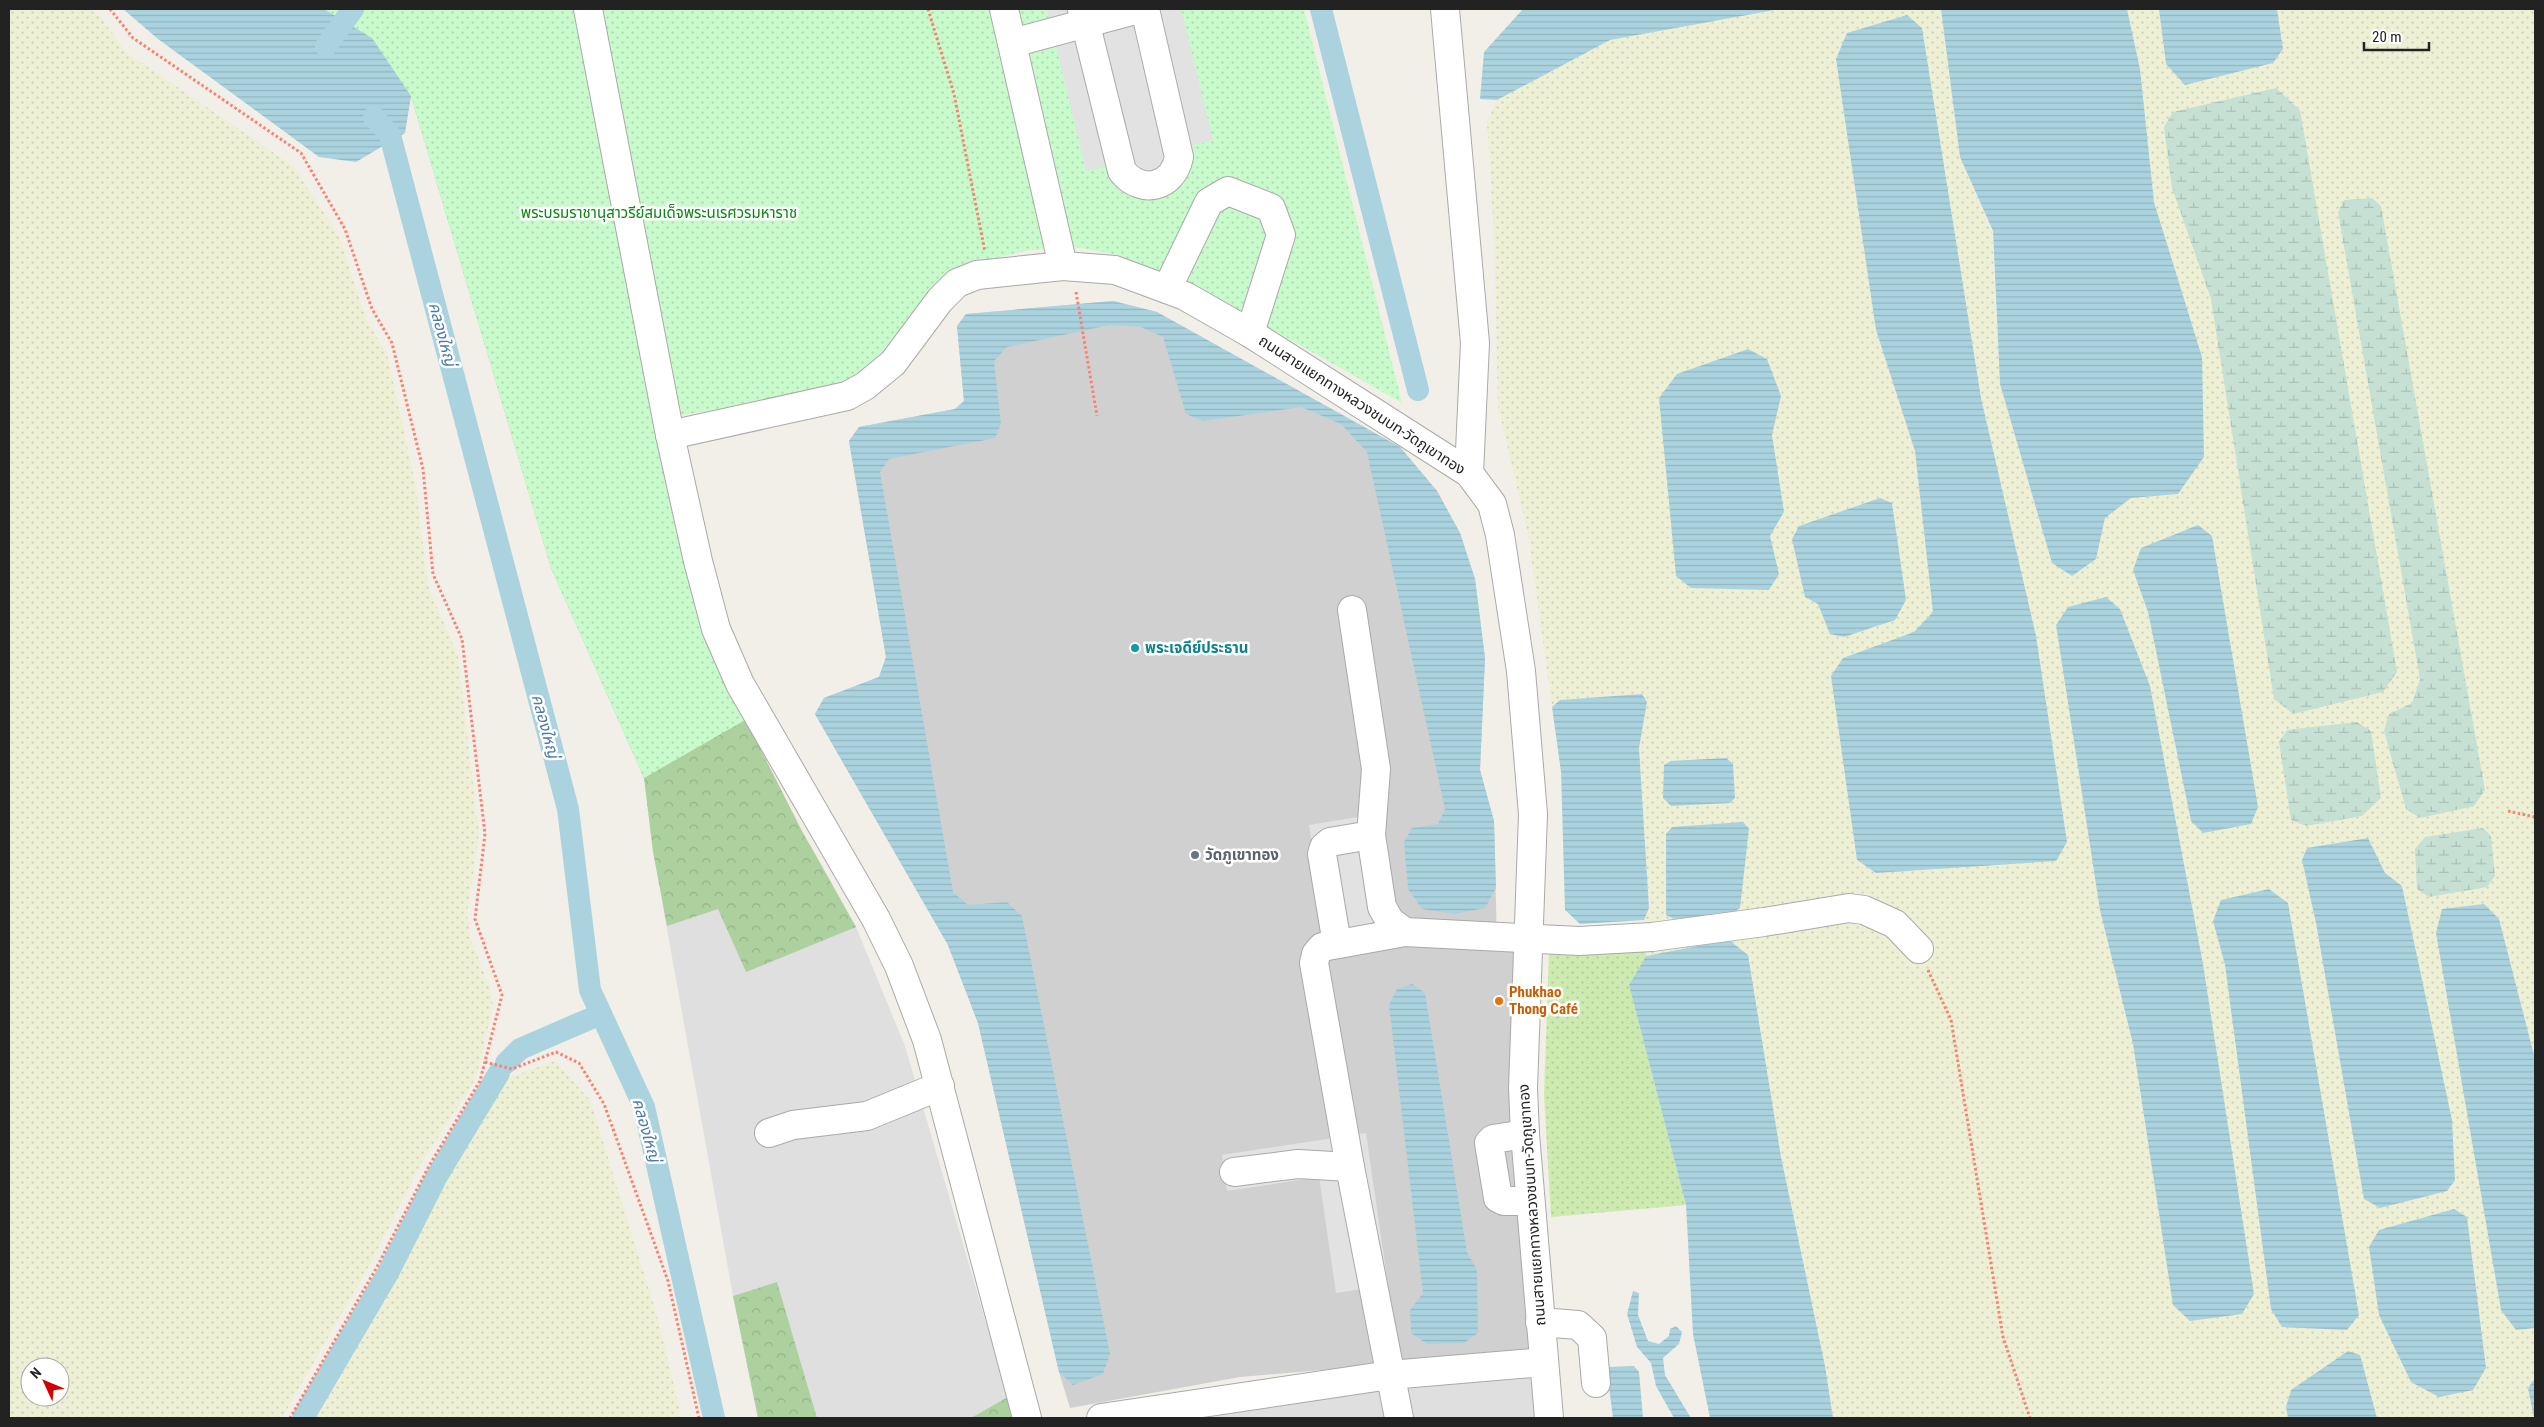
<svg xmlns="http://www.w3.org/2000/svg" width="2544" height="1427" font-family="'Roboto Condensed','Noto Sans Thai',sans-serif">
	<defs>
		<pattern id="farmland-dots" width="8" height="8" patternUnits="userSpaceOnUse" patternTransform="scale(1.25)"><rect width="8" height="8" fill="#eef0d5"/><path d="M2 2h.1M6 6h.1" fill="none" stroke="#ccceb7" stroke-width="1.8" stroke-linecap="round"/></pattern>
		<pattern id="grass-dots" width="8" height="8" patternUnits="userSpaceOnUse" patternTransform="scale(1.25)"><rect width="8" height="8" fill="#cdebb0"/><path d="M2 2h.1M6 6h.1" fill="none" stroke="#b0c997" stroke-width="1.8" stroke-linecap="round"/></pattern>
		<pattern id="forest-crowns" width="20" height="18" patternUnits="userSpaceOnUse" patternTransform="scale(1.25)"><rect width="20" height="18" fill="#add19e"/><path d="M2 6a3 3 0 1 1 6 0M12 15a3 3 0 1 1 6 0" fill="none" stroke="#95b388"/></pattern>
		<pattern id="wetland-marsh" width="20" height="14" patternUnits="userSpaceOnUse" patternTransform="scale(1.25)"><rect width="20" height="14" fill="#c6e0d4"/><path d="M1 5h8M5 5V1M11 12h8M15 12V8" fill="none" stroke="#aac0b6"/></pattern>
		<pattern id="park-dots" width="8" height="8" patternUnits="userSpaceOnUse" patternTransform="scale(1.25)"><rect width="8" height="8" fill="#c8facc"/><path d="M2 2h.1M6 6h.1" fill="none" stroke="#acd6af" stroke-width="1.8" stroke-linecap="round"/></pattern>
		<pattern id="water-rules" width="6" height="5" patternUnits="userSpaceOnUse" patternTransform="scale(1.25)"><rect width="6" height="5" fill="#aad3df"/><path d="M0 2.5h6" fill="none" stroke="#92b5bf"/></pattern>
	</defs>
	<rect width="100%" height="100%" fill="#f2efe9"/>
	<g fill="#e0dfdf">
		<path d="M810,844L856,927L905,1046L1014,1418H758L733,1296L663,907Z"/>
		<path d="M1540,1376L1543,1418H1186L1353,1394Z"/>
	</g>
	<path fill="#d0d0d0" d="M1113,301L1157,312L1400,447L1437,491L1460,533L1475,579L1485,658L1480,770L1494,821L1497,945L1521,946L1530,1352L1240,1377L1070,1408L1059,1372L978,1023L948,945L815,714L824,698L879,677L886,657L849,441L859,427L955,409L964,401L957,326L966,314Z"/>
	<g fill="url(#farmland-dots)" fill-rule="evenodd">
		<path d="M9,9H88L100,16L126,52L293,166L339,236L366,319L387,354L416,487L428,586L458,656L479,834L467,914L471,940L490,988L493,1006L476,1078L421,1164L369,1266L282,1418H9ZM30,1367H60V1397H30Z"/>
		<path d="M1780,9H1941L1960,157L1992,231L2000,384L2052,563L2096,559L2105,518L2131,498L2178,494L2202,357L2154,202L2140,69L2127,9H2535V1418H1833L1825,1366L1781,1157L1729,940L1646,956L1644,920L1649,908L1639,748L1647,702L1642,694L1560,700L1552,707L1528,534L1498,407L1494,234L1487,122L1497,100L1610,40Z"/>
		<path d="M555,1061L590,1100L657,1315L682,1418H307L448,1164L508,1078Z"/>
	</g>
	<path fill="url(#grass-dots)" d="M1645,942L1646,956L1629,985L1686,1205L1551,1217L1544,1095L1549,951Z"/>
	<g fill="url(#forest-crowns)">
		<path d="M386,9L802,831L856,927L746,972L718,909L667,926L653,852L644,778L551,568L411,96L372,38Z"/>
		<path d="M777,1282L817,1418H758L733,1296Z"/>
		<path d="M1008,1397L1014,1418H971Z"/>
	</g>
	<g fill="url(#wetland-marsh)">
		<path d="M2276,88L2300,110L2397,672L2383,692L2293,714L2274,699L2211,299L2172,188L2164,127L2173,112Z"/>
		<path d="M2372,198L2381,206L2485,790L2474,806L2420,818L2406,809L2384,731L2389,714L2412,703L2420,679L2338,212L2344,200Z"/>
		<path d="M2357,722L2371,731L2381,798L2362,816L2306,826L2291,820L2279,742L2287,730Z"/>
		<path d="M2483,828L2491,836L2495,876L2487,887L2429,897L2417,889L2415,849L2425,837Z"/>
	</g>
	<path fill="url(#park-dots)" d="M324,9H1304L1402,403L1227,304L1118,255L1075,247L1030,250L967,265L924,297L882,352L857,376L820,392L659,419L747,719L644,778L551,568L411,96L372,38Z"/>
	<g fill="#e2e2e2">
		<path d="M1047,9H1181L1213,140L1190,146L1182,180L1107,166L1086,171Z"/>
		<path d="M1376,814L1398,947L1331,959L1309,825Z"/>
		<path d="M1366,1133L1388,1285L1336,1293L1319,1177L1227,1191L1222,1155Z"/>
	</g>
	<g fill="url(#water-rules)">
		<path d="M123,9H324L372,38L411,96L405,133L356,162L319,157L158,39Z"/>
		<path d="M1523,9H1780L1610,40L1497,100L1480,99L1484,52Z"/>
		<path d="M1941,9H2127L2140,69L2154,202L2202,357L2204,457L2178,494L2131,498L2105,518L2096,559L2072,576L2052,563L2000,384L1993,231L1960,157Z"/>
		<path d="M2159,9H2277L2283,49L2273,63L2185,85L2166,64Z"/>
		<path d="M1907,15L1922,28L1981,398L2036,636L2067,842L2056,861L1876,873L1857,860L1831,676L1843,658L1914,632L1933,612L1915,451L1876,330L1836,59L1847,33Z"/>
		<path d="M1113,301L1157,312L1400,447L1437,491L1460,533L1475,579L1485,658L1480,770L1494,821L1496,888L1485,908L1455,914L1422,909L1408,889L1404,842L1412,828L1438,824L1445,809L1367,452L1341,424L1301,407L1203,421L1186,414L1163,337L1141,327L1110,325L1007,347L994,361L1001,424L995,438L889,459L880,472L953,892L968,905L1007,902L1022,916L1110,1354L1103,1374L1073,1385L1059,1372L978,1023L948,945L815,714L824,698L879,677L886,657L849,441L859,427L955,409L964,401L957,326L966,314Z"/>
		<path d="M1748,349L1767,359L1781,396L1772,435L1784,512L1770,536L1779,574L1769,590L1691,588L1676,576L1659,398L1677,374Z"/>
		<path d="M1880,498L1892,503L1906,600L1895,620L1844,637L1830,634L1818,604L1805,597L1792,539L1799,526Z"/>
		<path d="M2198,525L2212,536L2258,807L2251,824L2203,833L2191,821L2148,612L2133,570L2141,548Z"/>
		<path d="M2106,597L2120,609L2150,686L2203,964L2254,1294L2242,1314L2190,1321L2173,1305L2133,1044L2100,910L2056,625L2068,607Z"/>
		<path d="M1642,694L1647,702L1639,748L1649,908L1644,920L1580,924L1565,910L1561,772L1552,707L1560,700Z"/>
		<path d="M1726,758L1733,764L1735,798L1730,803L1671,806L1663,798L1664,765L1671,761Z"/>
		<path d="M1743,822L1749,829L1740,908L1733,913L1674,919L1666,915V834L1672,827Z"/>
		<path d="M2368,838L2385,873L2402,886L2452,1120L2455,1180L2447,1191L2380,1208L2364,1199L2316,923L2302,860L2307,848Z"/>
		<path d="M2269,889L2288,903L2359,1315L2347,1330L2282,1327L2271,1309L2225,965L2213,921L2221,900Z"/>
		<path d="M2484,904L2499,919L2535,1059V1328L2516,1330L2501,1310L2436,933L2442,909Z"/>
		<path d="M1729,940L1748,955L1781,1157L1825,1366L1833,1418H1710L1693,1334L1686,1205L1629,985L1646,956Z"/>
		<path d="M1412,984L1425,993L1467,1252L1477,1270L1478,1333L1464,1343L1427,1344L1411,1333L1410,1310L1423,1293L1389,1005L1397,989Z"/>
		<path d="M2454,1209L2467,1217L2486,1368L2473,1390L2439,1397L2411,1382L2379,1315L2369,1247L2379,1230Z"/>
		<path d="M1633,1291L1639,1293L1638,1315L1648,1341L1659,1344L1669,1336L1670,1329L1676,1326L1682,1332L1679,1344L1663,1358L1665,1375L1691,1418H1674L1656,1386L1651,1363L1637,1347L1627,1314Z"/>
		<path d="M2348,1351L2360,1355L2377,1418H2288L2286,1407L2291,1390Z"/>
		<path d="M1634,1366L1639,1372L1643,1418H1613L1607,1372L1609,1367Z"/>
		<path d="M2535,1378V1418H2534L2528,1388Z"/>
	</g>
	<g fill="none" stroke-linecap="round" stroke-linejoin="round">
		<g stroke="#aad3df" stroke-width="22">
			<path d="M1321,9L1418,390"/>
			<path d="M326,46L353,9"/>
			<path d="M374,117L390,135L568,809L590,990L644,1107L714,1418"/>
			<path d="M506,1063L520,1049L601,1014"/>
			<path d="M303,1418L388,1273L437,1176L499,1073"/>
		</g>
		<g stroke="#a9a9a9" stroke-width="30">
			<g id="minor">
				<path d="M588,9L670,435L698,561L716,629L740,684L876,919L899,966L927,1040L1027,1418"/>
				<path d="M1004,9L1063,266"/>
				<path d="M1082,9L1122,171C1141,195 1173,188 1179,157L1145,9"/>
				<path d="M1445,9L1475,343L1469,473"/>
				<path d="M1012,43L1139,9"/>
				<path d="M1167,289L1209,202L1228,191L1271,208L1281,235L1250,333"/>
				<path d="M670,435L847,396L865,386L893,363L940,300L957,283L977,275L1063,266L1115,270L1185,296L1250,333L1469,473L1492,504L1500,535L1521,671L1533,814L1523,1088L1525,1134L1549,1418"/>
				<path d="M1352,610L1376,769L1371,835L1382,907L1390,921L1405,932L1579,941L1652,937L1764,922L1849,908L1864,910L1895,924L1919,949"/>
				<path d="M1337,944L1322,854L1324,847L1330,842L1371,835"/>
				<path d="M769,1133L793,1125L867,1116L940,1086"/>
				<path d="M1525,1134L1493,1139L1489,1143L1498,1198L1504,1201H1529"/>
				<path d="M1234,1172L1298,1164L1350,1167"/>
				<path d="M1540,1322L1578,1325L1592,1338L1596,1383"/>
				<path d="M1101,1418L1390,1375L1544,1362"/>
				<path d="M1399,1418L1350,1167L1314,963L1316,954L1322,947L1405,932"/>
			</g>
		</g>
		<g stroke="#fa8072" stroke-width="3" stroke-dasharray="2.5 2.5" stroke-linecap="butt">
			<path d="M110,9L133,38L301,153L345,229L372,309L392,343L423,469L433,574L462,639L485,834L475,919L502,995L480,1081L429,1166L377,1267L290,1418"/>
			<path d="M928,9L954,94L985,252"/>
			<path d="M1076,292L1097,416"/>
			<path d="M2508,811L2535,817"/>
			<path d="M1928,970L1951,1020L2003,1337L2030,1418"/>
			<path d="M485,1062L512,1069L556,1052L579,1063L604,1104L668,1281L699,1418"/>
		</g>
		<use href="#minor" stroke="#fff" stroke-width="28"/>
	</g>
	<circle fill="#0f9aa8" stroke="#fff" stroke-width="2" cx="1135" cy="648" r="5"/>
	<circle fill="#6b7280" stroke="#fff" stroke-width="2" cx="1195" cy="855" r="5"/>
	<circle fill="#e8710a" stroke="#fff" stroke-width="2" cx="1499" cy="1001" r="5"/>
	<g text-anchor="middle" stroke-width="5" stroke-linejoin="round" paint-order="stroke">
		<g font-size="15" fill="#0c8416" stroke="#fff">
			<text x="659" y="218">พระบรมราชานุสาวรีย์สมเด็จพระนเรศวรมหาราช</text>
		</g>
		<g font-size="15" fill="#222" stroke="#fff">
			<text transform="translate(1362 405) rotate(33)" y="5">ถนนสายแยกทางหลวงชนบท-วัดภูเขาทอง</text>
			<text transform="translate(1532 1205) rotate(-94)" y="5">ถนนสายแยกทางหลวงชนบท-วัดภูเขาทอง</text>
		</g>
		<g font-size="15" font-weight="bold" fill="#0d838f" stroke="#fff" text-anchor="start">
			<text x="1145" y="653">พระเจดีย์ประธาน</text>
		</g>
		<g font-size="15" font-weight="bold" fill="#5b616d" stroke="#fff" text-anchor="start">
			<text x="1205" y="860">วัดภูเขาทอง</text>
		</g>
		<g font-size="15" font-weight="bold" fill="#c56008" stroke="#fff" text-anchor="start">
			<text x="1509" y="997">Phukhao<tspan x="1509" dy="17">Thong Café</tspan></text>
		</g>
		<g font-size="16" font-style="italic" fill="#4a7aab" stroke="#fff">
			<text transform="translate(443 334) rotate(75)" y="6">คลองใหญ่</text>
			<text transform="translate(546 726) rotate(75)" y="6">คลองใหญ่</text>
			<text transform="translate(647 1130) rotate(74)" y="6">คลองใหญ่</text>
		</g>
	</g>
	<rect width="2544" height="1427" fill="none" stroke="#222222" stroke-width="20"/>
	<g transform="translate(45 1382) rotate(314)"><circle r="24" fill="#ffffff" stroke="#a7a7a7"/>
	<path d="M0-4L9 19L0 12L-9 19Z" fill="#d40000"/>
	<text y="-8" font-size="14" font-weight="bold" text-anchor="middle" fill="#222222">N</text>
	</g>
	<path d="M2364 42v8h65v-8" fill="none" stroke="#222222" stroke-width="2.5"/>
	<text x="2372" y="42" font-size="15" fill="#222222" stroke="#ffffff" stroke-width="4" paint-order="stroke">20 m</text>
</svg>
